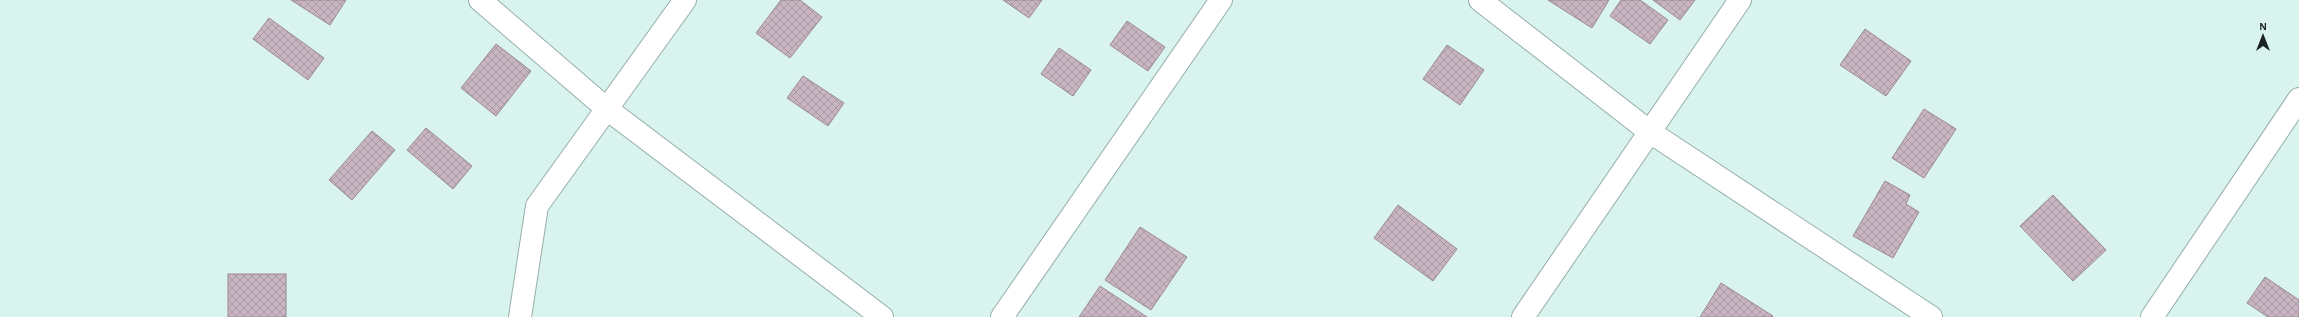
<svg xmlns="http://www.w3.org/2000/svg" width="2299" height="317" font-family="'Alegreya Sans',sans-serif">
	<defs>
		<pattern id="building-cross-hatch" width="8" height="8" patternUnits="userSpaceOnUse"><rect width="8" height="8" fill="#c8b5c1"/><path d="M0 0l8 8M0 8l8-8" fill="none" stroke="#ab9ba6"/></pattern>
	</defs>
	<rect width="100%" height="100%" fill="#d9f3ef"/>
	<g fill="url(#building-cross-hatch)" stroke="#9b8994">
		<path d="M291,0H346L330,25Z"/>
		<path d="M781,0H800L822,17L790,58L756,33Z"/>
		<path d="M1003,0H1042L1029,18Z"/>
		<path d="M1548,0H1609L1592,28Z"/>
		<path d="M1621,0H1640L1668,20L1650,44L1610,16Z"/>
		<path d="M1653,0H1695L1680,20Z"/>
		<path d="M269,18L324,58L308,80L253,39Z"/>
		<path d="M1127,21L1165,47L1148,71L1110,45Z"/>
		<path d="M1865,29L1911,61L1886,96L1840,65Z"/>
		<path d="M496,44L531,71L496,116L461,88Z"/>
		<path d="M1447,45L1484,70L1460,105L1423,79Z"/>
		<path d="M1059,48L1091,70L1073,96L1041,74Z"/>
		<path d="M803,76L844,103L828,126L787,98Z"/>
		<path d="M1924,109L1956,129L1924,178L1892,158Z"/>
		<path d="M426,128L472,166L453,189L407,150Z"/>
		<path d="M372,131L395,150L352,200L329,180Z"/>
		<path d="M1885,181L1910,195L1906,204L1919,212L1893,258L1853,236Z"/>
		<path d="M2053,195L2106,250L2073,281L2020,226Z"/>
		<path d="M1398,205L1457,249L1433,281L1374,238Z"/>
		<path d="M1140,227L1187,257L1151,310L1105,280Z"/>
		<rect x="228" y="274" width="58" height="43"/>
		<path d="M2265,277L2299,300V317H2268L2247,303Z"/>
		<path d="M1721,283L1773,316L1772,317H1700Z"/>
		<path d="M1100,286L1147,317H1079Z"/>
	</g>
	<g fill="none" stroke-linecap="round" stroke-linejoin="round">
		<g stroke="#95aeaa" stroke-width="24">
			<g id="minor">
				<path d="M480,0L607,109L882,317"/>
				<path d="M1480,0L1650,132L1931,317"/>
				<path d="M520,317L537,206L685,0"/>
				<path d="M1002,317L1221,0"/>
				<path d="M1523,317L1740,0"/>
				<path d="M2152,317L2299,99"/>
			</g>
		</g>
		<use href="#minor" stroke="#fff" stroke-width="22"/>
	</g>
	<g transform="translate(2263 36)" stroke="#d9f3ef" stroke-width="3" paint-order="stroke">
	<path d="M0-3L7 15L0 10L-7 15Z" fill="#1a2322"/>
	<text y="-6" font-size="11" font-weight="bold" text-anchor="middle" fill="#1a2322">N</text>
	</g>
</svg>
